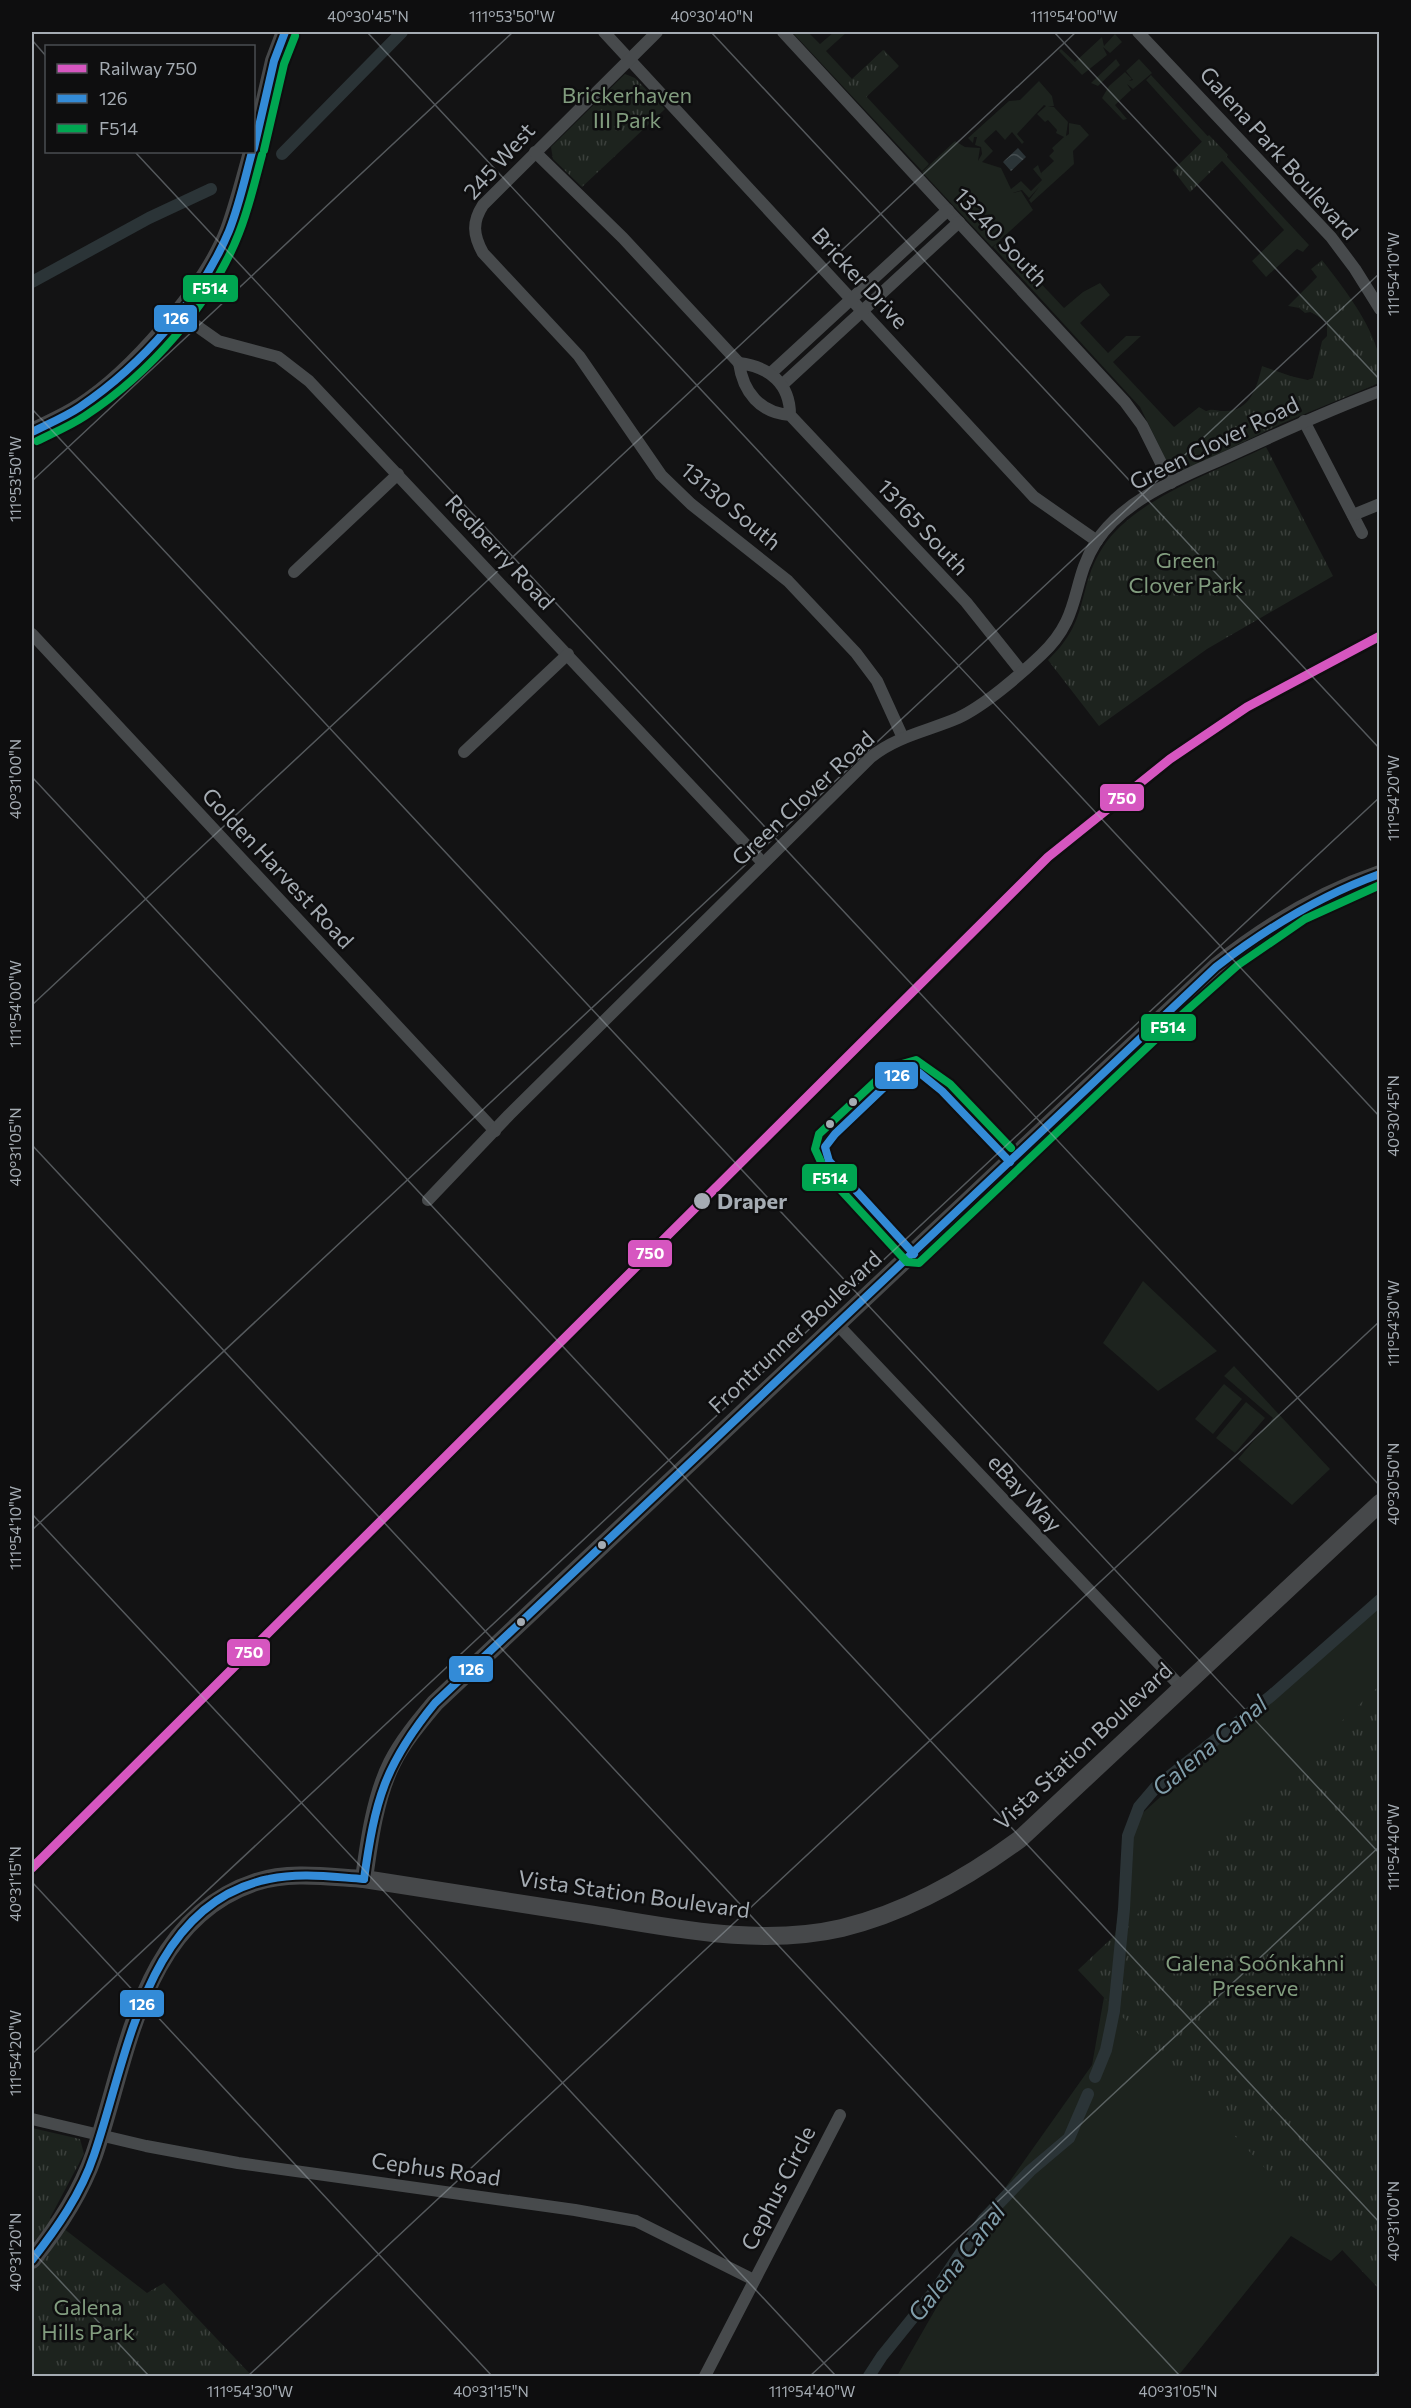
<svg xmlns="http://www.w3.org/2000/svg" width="1411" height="2408" font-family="Commissioner,sans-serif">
	<defs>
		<pattern id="park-tufts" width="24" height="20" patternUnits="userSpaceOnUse" patternTransform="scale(1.5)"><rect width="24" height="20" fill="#1d231e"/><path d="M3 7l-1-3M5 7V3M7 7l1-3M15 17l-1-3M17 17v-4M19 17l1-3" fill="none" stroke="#3b403c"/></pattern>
		<pattern id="water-waves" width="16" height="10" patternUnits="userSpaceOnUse" patternTransform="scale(1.5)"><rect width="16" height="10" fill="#2b3437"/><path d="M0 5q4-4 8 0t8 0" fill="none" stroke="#474f52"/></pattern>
	</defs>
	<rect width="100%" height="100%" fill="#131314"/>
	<g fill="#1d231e" fill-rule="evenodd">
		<path d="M792,32H808L820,44L834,32H847L826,51L852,79L884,50L899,66L866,96L929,164L922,171Z"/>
		<path d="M1115,34L1122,42L1110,53L1103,47L1107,55L1082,75L1059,51L1061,49L1075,62L1102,37L1104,46Z"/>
		<path d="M1116,59L1120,65L1098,86L1091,83Z"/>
		<path d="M1139,59L1152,73L1133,89L1127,84L1131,90L1115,105L1127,119L1123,120L1102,98L1109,86L1125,72L1132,79L1129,81L1133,80L1126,71Z"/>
		<path d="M1151,75L1309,245L1303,252L1297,249L1266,277L1252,261L1284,230L1222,161L1180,176L1175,170L1202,142L1146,80Z"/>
		<path d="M1039,81L1052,96L1054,106H1048L1054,107L1068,122L1066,136L1069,134V123L1080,125L1089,135L1073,151L1074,164L1031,203L1029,200L1039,187L1029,198L1022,190L1013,193L1021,191L1033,210L1000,240L1064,308L1083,292L1100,283L1110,295L1080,323L1108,353L1126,336H1141L1113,362L1174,427L1199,407L1206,411C1213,408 1217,411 1225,411C1251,411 1257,386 1262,366L1305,381L1313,378L1322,341L1327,336V322L1311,312L1305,313L1299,308L1288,306L1317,277L1311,269L1322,260C1344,288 1369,320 1379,355C1381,365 1378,374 1379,383L1284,422L1185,470L1173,468L1166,460L1140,407L993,247L997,243L992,247L922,172L955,141L965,147L980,148L978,161L982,154L981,147L975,145L977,137H974L973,143L968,138L1009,101L1020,100ZM1044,105L1046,106L1037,114L1045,122L1048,120L1057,130L1056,133L1064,137L1052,148L1054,151L1049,156L1054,161L1041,173L1042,176L1038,165L1033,169L1042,180L1031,191L1021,181L1011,189L1001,168L982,162L993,151L984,141L996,130L1005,140L1012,132L1022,144L1024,142L1017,134Z"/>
		<path d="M1143,1281L1217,1351L1158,1391L1103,1343Z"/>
		<path d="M1234,1366L1330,1469L1292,1505L1238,1459L1273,1418L1224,1376Z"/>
		<path d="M1224,1384L1242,1399L1213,1434L1195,1419Z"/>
		<path d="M1246,1402L1265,1418L1235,1453L1216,1438Z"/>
		<path d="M1379,1601V2215L1331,2261L1291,2236L1178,2376H897L1007,2185L1092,2065L1135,1820L1372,1604Z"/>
	</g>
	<g fill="url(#park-tufts)">
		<path d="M883,50L898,67L862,101L847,84Z"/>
		<path d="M625,74L635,78L665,109L582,187L553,159L551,147Z"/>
		<path d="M1209,135L1228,155L1190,192L1173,170Z"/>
		<path d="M1321,262C1340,286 1376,333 1379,363C1381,371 1377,378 1374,385L1283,423L1183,471L1173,467L1167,459L1159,442L1199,408L1206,413L1236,411L1249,402L1258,390L1262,374L1275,381L1290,376L1312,381L1323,342L1328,337V321L1293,303L1319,278L1313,270Z"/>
		<path d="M1266,447L1333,576L1207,649L1099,726L1048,660C1091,620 1076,589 1103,547C1134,499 1215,472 1266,447Z"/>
		<path d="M1379,1686V2289L1078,1970Z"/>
		<path d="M32,2128L80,2139L84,2154L50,2218L147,2293L164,2283L252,2376H32Z"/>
	</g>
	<path fill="url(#water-waves)" d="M1018,148L1026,157L1011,171L1003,162Z"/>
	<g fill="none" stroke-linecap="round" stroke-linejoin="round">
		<g stroke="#2b3437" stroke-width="12">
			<path d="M282,154L402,32"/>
			<path d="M32,282L149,218L211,189"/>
			<path d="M1095,2077L1106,2050L1114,2011L1124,1909L1128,1836L1139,1807L1156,1787L1271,1696L1380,1600"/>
			<path d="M869,2376L882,2356L937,2288L983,2220L1030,2171L1069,2138L1088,2094"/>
		</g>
		<g stroke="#474a4c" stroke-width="12">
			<path d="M604,32L1034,497L1097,541"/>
			<path d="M657,32L483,205C472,222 473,235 483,253L579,356L661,475L691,504L788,581L856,653L877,681L903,738"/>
			<path d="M783,32L1125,402L1142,425L1171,483"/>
			<path d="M1138,32L1331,237L1355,269L1380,309"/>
			<path d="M535,152L623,238L739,363"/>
			<path d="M177,312L218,341L278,357L309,381L763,863"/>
			<path d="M771,373L948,210"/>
			<path d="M782,385L959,222"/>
			<path d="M790,415C790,384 770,367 739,363C743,392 760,413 790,415L966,602L1021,671"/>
			<path d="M1304,421L1362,533"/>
			<path d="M1353,515L1380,504"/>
			<path d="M294,572L398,474"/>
			<path d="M32,634L495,1131"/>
			<path d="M464,752L568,654"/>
			<path d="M428,1200L509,1115L871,757C897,736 928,731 958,718C984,706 1020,675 1041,655C1083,616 1070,583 1096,542C1126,496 1186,476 1233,454C1281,432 1329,410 1380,391"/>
			<path d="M838,1325L1182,1688"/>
			<path d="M32,2119L146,2146L238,2163L575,2210L636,2221L754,2280"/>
			<path d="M705,2376L840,2115"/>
		</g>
		<g stroke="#46484a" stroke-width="18">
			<path d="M254,148L274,61L285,32"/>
			<path d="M32,432C48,424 65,417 80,407C132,374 207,288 229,230C238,205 245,178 252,152"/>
			<path d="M364,1879C369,1842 375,1797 392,1763C403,1741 420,1721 435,1703L1216,967C1266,927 1318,895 1380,874"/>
			<path d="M32,2260C56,2230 81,2192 94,2155C128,2057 140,1920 256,1882C290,1871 329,1877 364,1879C441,1891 517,1903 594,1915C675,1928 760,1947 842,1928C908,1912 966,1879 1020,1839L1380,1503"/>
		</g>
		<g stroke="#0e0e0f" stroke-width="12">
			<g id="bus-1">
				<path d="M254,148L274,61L285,32"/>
				<path d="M32,432C48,424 65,417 80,407C142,365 200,300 229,231C239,206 245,178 252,152"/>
				<path d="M914,1254L829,1161L825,1147L835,1134L897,1075L916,1070L942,1091L1010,1162"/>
				<path d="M364,1879C375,1801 384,1765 435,1703L1216,967C1267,928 1319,896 1380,874"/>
				<path d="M32,2260C57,2228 81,2194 94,2155C128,2057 145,1904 269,1879C300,1872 333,1877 364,1879"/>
			</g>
		</g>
		<g stroke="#0e0e0f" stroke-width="12">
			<g id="bus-2">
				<path d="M264,150L284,64L295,36"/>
				<path d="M37,441C53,433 70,426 85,416C149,374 211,305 239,233C249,208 255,181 262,155"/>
				<path d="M1011,1148L950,1084L916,1060L891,1067L819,1134L815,1149L827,1175L907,1262L919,1263L1176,1020L1238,965L1305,919L1380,885"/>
			</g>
		</g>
		<use href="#bus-1" stroke="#338bd7" stroke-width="8"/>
		<use href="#bus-2" stroke="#00a651" stroke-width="8"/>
		<g stroke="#0e0e0f" stroke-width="14">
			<path id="rail-1" d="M32,1868L1048,857L1170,759L1247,707L1380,636"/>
		</g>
		<use href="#rail-1" stroke="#d656c0" stroke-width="9"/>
	</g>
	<path fill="none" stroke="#a5acb3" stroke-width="1.5" stroke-opacity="0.45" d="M367,32L1380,1117M711,32L1380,749M1054,32L1380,380M32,40L46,56M135,152L1380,1486M32,409L1380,1854M32,481L513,32M32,777L1380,2223M32,1005L1076,32M32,1145L1180,2376M32,1514L836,2376M32,1530L1380,273M32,1882L492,2376M32,2054L1380,797M32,2251L149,2376M248,2376L1380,1321M810,2376L1380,1846M1373,2376L1380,2370"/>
	<g fill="#a5acb3" stroke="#0e0e0f" stroke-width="2">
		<circle cx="853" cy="1102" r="5"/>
		<circle cx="830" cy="1124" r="5"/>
		<circle cx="702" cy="1201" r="9"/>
		<circle cx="602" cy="1545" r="5"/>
		<circle cx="521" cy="1622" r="5"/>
	</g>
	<g text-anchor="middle" stroke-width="5" stroke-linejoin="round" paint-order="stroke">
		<g font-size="22" fill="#819c7e" stroke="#0e0e0f">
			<text x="627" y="103">Brickerhaven<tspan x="627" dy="25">III Park</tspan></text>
			<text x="1186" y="568">Green<tspan x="1186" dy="25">Clover Park</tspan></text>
			<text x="1255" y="1971">Galena Soónkahni<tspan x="1255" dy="25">Preserve</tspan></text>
			<text x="88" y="2315">Galena<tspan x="88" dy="25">Hills Park</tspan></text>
		</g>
		<g font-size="22" fill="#a5acb3" stroke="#0e0e0f">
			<text transform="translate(1279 153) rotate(48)" y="8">Galena Park Boulevard</text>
			<text transform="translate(499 161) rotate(-48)" y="8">245 West</text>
			<text transform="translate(1001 237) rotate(47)" y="8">13240 South</text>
			<text transform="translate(860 278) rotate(47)" y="8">Bricker Drive</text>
			<text transform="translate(1214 443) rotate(-26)" y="8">Green Clover Road</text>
			<text transform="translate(731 506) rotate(40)" y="8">13130 South</text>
			<text transform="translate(923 527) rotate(47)" y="8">13165 South</text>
			<text transform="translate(500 552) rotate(47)" y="8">Redberry Road</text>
			<text transform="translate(803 798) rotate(-43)" y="8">Green Clover Road</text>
			<text transform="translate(278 868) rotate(47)" y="8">Golden Harvest Road</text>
			<text transform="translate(795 1332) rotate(-43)" y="8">Frontrunner Boulevard</text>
			<text transform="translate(1025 1493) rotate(47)" y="8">eBay Way</text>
			<text transform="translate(1083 1746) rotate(-43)" y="8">Vista Station Boulevard</text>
			<text transform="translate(634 1894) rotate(8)" y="8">Vista Station Boulevard</text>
			<text transform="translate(436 2169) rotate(8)" y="8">Cephus Road</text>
			<text transform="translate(778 2188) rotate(-63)" y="8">Cephus Circle</text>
		</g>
		<g font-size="22" font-weight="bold" fill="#a5acb3" stroke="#0e0e0f" text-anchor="start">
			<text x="717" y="1209">Draper</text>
		</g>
		<g font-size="24" font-style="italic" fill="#809eab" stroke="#0e0e0f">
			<text transform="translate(1210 1746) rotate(-40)" y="8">Galena Canal</text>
			<text transform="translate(957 2263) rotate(-52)" y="8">Galena Canal</text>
		</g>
	</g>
	<g stroke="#0e0e0f" stroke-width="2">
		<rect x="182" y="274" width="57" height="29" rx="6" fill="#00a651"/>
		<rect x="153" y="304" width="45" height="29" rx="6" fill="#338bd7"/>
		<rect x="1099" y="783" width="46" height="29" rx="6" fill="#d656c0"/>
		<rect x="1140" y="1013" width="57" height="29" rx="6" fill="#00a651"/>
		<rect x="874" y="1061" width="45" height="29" rx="6" fill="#338bd7"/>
		<rect x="801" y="1163" width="57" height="29" rx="6" fill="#00a651"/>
		<rect x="627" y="1239" width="46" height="29" rx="6" fill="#d656c0"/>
		<rect x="226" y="1638" width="45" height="29" rx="6" fill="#d656c0"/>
		<rect x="448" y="1655" width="46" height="28" rx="6" fill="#338bd7"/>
		<rect x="119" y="1989" width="46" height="29" rx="6" fill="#338bd7"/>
	</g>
	<g font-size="16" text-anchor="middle" font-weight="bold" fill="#fff">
		<text x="210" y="294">F514</text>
		<text x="176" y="324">126</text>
		<text x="1122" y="804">750</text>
		<text x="1168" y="1033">F514</text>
		<text x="897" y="1081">126</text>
		<text x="830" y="1184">F514</text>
		<text x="650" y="1259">750</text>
		<text x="249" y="1658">750</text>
		<text x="471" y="1675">126</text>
		<text x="142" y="2010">126</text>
	</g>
	<rect width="1411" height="2408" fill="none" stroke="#0e0e0f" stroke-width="66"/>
	<rect x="45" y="45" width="210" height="108" fill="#0e0e0f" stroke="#4a4d51" stroke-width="1.5"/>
	<rect x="57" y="64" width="30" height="9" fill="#d656c0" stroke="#4a4d51" stroke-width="1.5"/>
	<text x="99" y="75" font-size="18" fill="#a5acb3">Railway 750</text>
	<rect x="57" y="94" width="30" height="9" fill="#338bd7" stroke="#4a4d51" stroke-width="1.5"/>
	<text x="99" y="105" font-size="18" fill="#a5acb3">126</text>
	<rect x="57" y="124" width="30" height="9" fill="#00a651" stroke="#4a4d51" stroke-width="1.5"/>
	<text x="99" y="135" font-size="18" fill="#a5acb3">F514</text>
	<rect x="33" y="33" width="1345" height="2342" fill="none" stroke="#a5acb3" stroke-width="2"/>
	<g font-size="15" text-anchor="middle" fill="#a5acb3">
		<text x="368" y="22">40°30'45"N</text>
		<text x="512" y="22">111°53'50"W</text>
		<text x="712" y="22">40°30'40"N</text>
		<text x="1074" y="22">111°54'00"W</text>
		<text transform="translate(1394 274) rotate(-90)" y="5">111°54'10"W</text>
		<text transform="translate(16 479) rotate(-90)" y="5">111°53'50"W</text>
		<text transform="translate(16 779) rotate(-90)" y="5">40°31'00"N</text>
		<text transform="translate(1394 798) rotate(-90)" y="5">111°54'20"W</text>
		<text transform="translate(16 1004) rotate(-90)" y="5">111°54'00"W</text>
		<text transform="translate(1394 1116) rotate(-90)" y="5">40°30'45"N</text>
		<text transform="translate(16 1147) rotate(-90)" y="5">40°31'05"N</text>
		<text transform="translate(1394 1323) rotate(-90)" y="5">111°54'30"W</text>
		<text transform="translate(1394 1484) rotate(-90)" y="5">40°30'50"N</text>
		<text transform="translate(16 1528) rotate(-90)" y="5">111°54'10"W</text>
		<text transform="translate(1394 1847) rotate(-90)" y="5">111°54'40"W</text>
		<text transform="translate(16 1884) rotate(-90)" y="5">40°31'15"N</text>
		<text transform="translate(16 2053) rotate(-90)" y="5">111°54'20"W</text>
		<text transform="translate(1394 2221) rotate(-90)" y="5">40°31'00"N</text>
		<text transform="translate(16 2252) rotate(-90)" y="5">40°31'20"N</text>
		<text x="250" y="2397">111°54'30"W</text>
		<text x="491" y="2397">40°31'15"N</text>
		<text x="812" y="2397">111°54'40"W</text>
		<text x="1178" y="2397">40°31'05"N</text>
	</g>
</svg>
